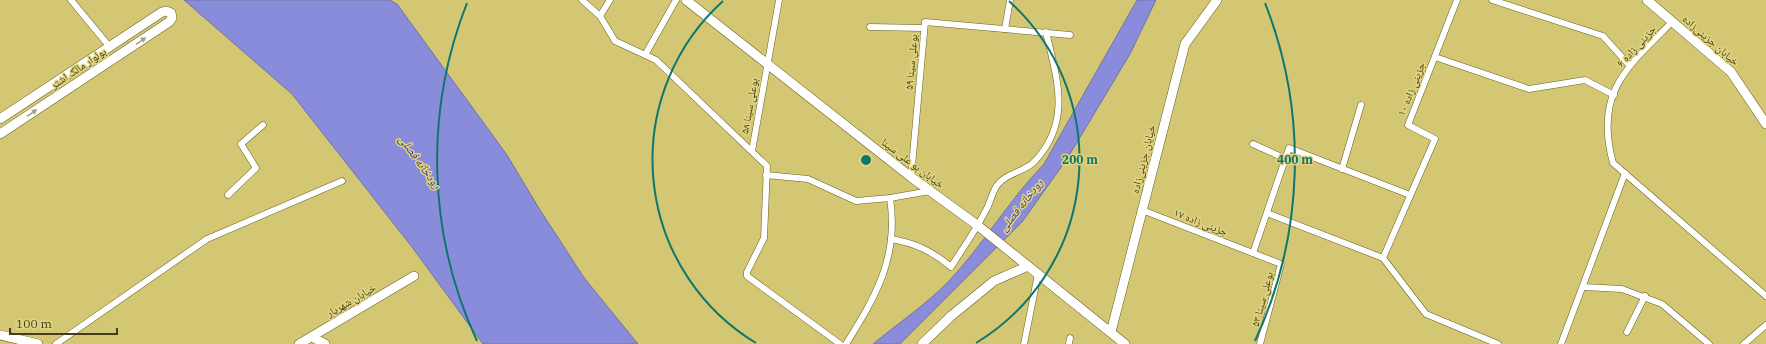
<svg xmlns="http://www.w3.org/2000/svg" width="1766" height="344" font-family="'IBM Plex Serif','Noto Naskh Arabic',serif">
	<rect width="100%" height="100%" fill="#d4c773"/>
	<g fill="#888cdb" stroke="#7374a1">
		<path d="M184,0H390L397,4L507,155L540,210L585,279L638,344H483L412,247L292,94Z"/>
		<path d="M1137,0H1156L1130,54L1067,159L1022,222L900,344H873C897,324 924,306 946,284C982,247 1008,201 1044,164Z"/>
	</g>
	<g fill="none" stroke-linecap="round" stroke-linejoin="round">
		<g stroke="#695f1d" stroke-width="7">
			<g id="street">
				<path d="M71,0L109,46"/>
				<path d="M582,0L600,16L615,41L656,60L767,166L764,238L747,272V276L840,344"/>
				<path d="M1492,0L1603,36L1629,65"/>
				<path d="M600,16L610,0"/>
				<path d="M1672,22C1626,68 1594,93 1613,163L1766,296"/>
				<path d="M870,27L924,28"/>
				<path d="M1005,29L1010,0"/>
				<path d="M645,55L676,0"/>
				<path d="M1435,57L1529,89L1585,80L1614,95"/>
				<path d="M1253,144L1286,159"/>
				<path d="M752,151L779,0"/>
				<path d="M1342,169L1361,105"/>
				<path d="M766,175L808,179L856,201L890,198L930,191"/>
				<path d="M911,177L925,22L1070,35"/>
				<path d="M228,195L256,168L241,144L263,125"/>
				<path d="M1142,210L1281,264L1260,344"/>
				<path d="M1267,213L1383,258L1426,314L1498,344"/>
				<path d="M891,239C915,243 932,251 951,267C963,248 976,230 986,210C991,202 992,190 999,183C1009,172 1025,172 1035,161C1072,121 1057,79 1046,32"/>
				<path d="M1253,253L1289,148L1410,195"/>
				<path d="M1383,258L1435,139L1408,125L1457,0"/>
				<path d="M1583,287L1622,289L1662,304L1709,344"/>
				<path d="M1627,332L1645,296"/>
				<path d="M56,344L207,239L342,181"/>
				<path d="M846,344C876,296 899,257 890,198"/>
				<path d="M1024,344L1038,274"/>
				<path d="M1069,344L1070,338"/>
				<path d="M1561,344L1625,173"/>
				<path d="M1744,344L1766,325"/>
			</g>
		</g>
		<g stroke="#695f1d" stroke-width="10">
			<g id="secondary">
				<path d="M686,0L911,177L977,225L1125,344"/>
				<path d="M1647,0L1731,72L1766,124"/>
				<path d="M0,119L162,12L166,11L171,13L172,18L169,22L0,134"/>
				<path d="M1111,332L1185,44L1217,0"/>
				<path d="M0,335L38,344"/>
				<path d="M312,337L325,344"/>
				<path d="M299,344L414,276"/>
				<path d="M922,344L951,316L994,281L1028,266"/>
			</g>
		</g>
		<use href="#street" stroke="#fff" stroke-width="6"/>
		<use href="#secondary" stroke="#fff" stroke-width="9"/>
	</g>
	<defs><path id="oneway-solid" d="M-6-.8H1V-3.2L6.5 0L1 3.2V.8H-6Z"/></defs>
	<g fill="#a19e8c">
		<use href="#oneway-solid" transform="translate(141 41) rotate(-34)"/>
		<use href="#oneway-solid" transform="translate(32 113) rotate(-34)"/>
	</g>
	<g fill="none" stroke="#0f766e" stroke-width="2">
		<path d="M756 343A214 214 0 0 1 723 1M1009 1A214 214 0 0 1 976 343"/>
		<path d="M477 341A429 429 0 0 1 467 3M1265 3A429 429 0 0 1 1255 341"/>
	</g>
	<g text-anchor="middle" stroke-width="3" stroke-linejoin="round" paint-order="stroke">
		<g font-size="11" fill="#433d1a" stroke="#e1d480">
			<text transform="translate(1711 40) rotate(41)" y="4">خیابان جزینی‌زاده</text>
			<text transform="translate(1636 46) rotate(-47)" y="4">جزینی زاده ۶</text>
			<text transform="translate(911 62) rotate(-85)" y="4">بوعلی سینا ۵۹</text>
			<text transform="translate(78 68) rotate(-34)" y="4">بولوار مالک اشتر</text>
			<text transform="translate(1411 89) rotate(-68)" y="4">جزینی زاده ۱۰</text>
			<text transform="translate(749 106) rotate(-80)" y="4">بوعلی سینا ۵۸</text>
			<text transform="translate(1143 159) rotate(-76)" y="4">خیابان جزینی‌زاده</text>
			<text transform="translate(913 163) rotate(37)" y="4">خیابان بو علی سینا</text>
			<text transform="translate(1201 222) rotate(21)" y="4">جزینی زاده ۱۷</text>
			<text transform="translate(1262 299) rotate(-75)" y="4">بوعلی سینا ۵۳</text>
			<text transform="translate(351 300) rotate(-30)" y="4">خیابان شهریار</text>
		</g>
		<g font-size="12" font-style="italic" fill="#3e3894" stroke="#e1d480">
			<text transform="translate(420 162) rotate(54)" y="4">رودخانه فصلی</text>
			<text transform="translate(1021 205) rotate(-52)" y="4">رودخانه فصلی</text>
		</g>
	</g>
	<circle cx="866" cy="160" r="6" fill="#0f766e" stroke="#e1d480" stroke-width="2"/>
	<g font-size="12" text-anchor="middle" font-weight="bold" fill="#0f766e" stroke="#e1d480" stroke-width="3" stroke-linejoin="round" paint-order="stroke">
		<text x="1080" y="164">200 m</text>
		<text x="1295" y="164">400 m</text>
	</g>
	<path d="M10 328v6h107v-6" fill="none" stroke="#433d1a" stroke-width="2"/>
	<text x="16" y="328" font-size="12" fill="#433d1a" stroke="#e1d480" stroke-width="3" paint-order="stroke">100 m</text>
</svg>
